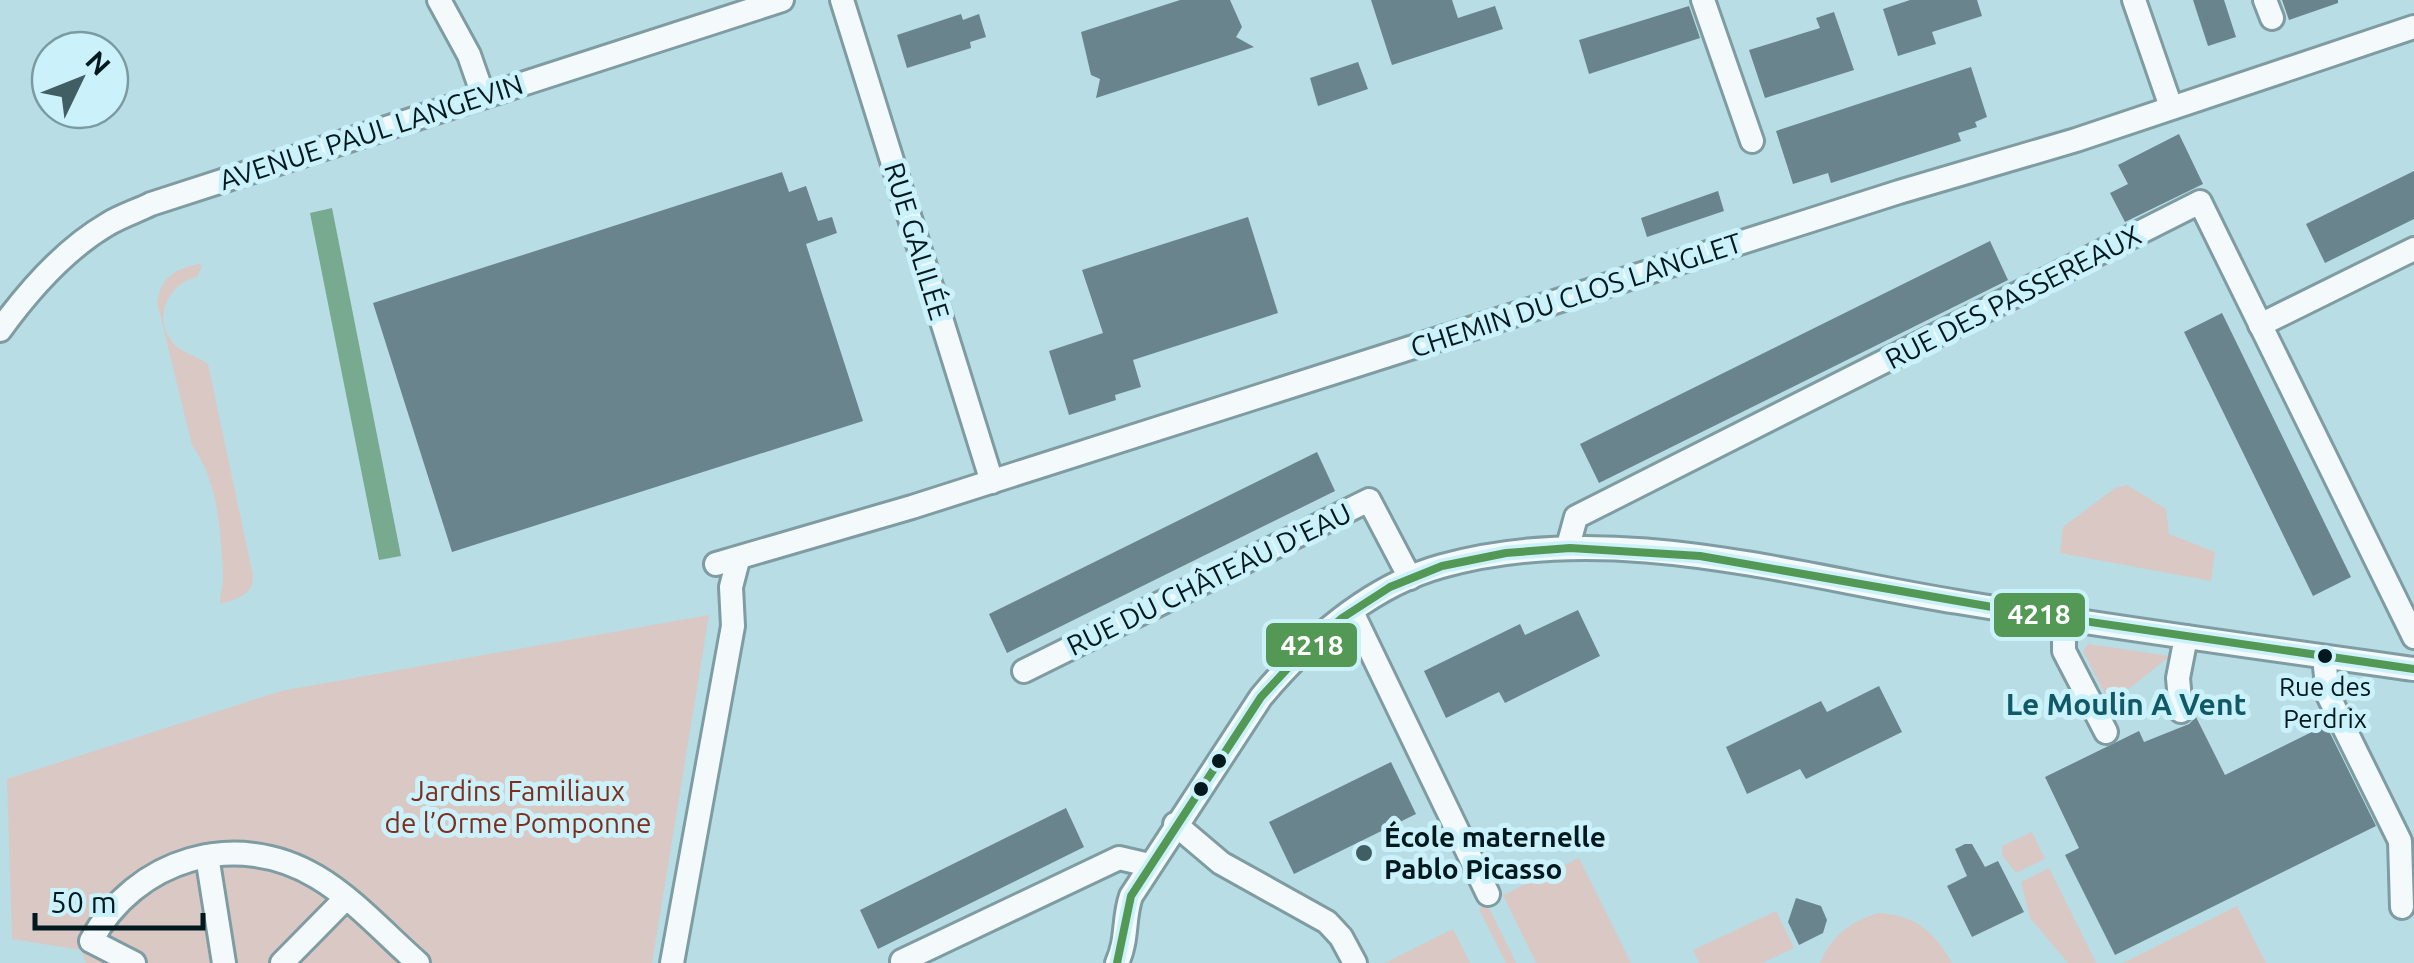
<svg xmlns="http://www.w3.org/2000/svg" width="2414" height="963" font-family="Ubuntu,sans-serif">
	<rect width="100%" height="100%" fill="#b8dde5"/>
	<g fill="#dac8c5">
		<path d="M199,264L202,266L197,277C169,283 152,317 172,342C181,353 197,356 208,364L253,576C253,596 236,599 220,604C220,594 224,583 223,573C220,528 219,484 192,445L157,302C162,276 175,269 199,264Z"/>
		<path d="M2127,485L2166,509L2169,534L2215,552L2211,581L2060,553L2063,527L2115,488Z"/>
		<path d="M709,615L652,963H86L81,950L12,939L7,779L281,691Z"/>
		<path d="M2088,644L2170,656L2110,704L2083,651Z"/>
		<path d="M2032,832L2045,859L2016,873L2002,855V846Z"/>
		<path d="M1579,858L1631,963H1536L1503,895Z"/>
		<path d="M2049,868L2096,963H2068L2030,918L2021,882Z"/>
		<path d="M1487,904L1516,963H1506L1479,909Z"/>
		<path d="M2237,906L2266,963H2123Z"/>
		<path d="M1776,911L1794,948L1762,963H1699L1693,950Z"/>
		<path d="M1878,913C1915,915 1934,931 1952,963H1820C1832,935 1850,922 1878,913Z"/>
		<path d="M1453,929L1470,963H1385Z"/>
	</g>
	<path fill="#78aa90" d="M332,208L401,556L379,560L310,213Z"/>
	<g fill="#69848d">
		<path d="M1180,0H1230L1242,27L1236,37L1254,47L1096,98L1100,79L1091,75L1081,32Z"/>
		<path d="M1371,0H1452L1458,18L1495,6L1503,29L1392,65Z"/>
		<path d="M1910,0H1977L1982,16L1932,32L1936,44L1898,56L1883,9Z"/>
		<path d="M2193,0H2224L2236,37L2208,46Z"/>
		<path d="M2282,0H2338V3L2289,20Z"/>
		<path d="M1689,6L1700,38L1589,74L1579,40Z"/>
		<path d="M1834,12L1854,70L1765,98L1749,50L1820,28L1816,18Z"/>
		<path d="M961,14L963,20L979,14L986,37L970,42L971,48L907,68L897,35Z"/>
		<path d="M1358,62L1368,89L1318,106L1310,78Z"/>
		<path d="M1971,67L1987,117L1975,122L1977,127L1958,133L1961,141L1831,183L1828,173L1793,184L1776,131Z"/>
		<path d="M2179,134L2203,184L2125,222L2110,193L2128,184L2118,165Z"/>
		<path d="M2414,171V219L2325,263L2306,224Z"/>
		<path d="M782,172L789,192L806,186L818,221L832,217L837,233L806,244L863,421L452,552L373,303Z"/>
		<path d="M1718,191L1724,211L1647,237L1641,218Z"/>
		<path d="M1248,217L1278,313L1133,360L1141,387L1115,395L1116,400L1069,415L1049,351L1103,333L1082,270Z"/>
		<path d="M1990,241L2008,280L1599,483L1580,444Z"/>
		<path d="M2222,313L2351,577L2313,596L2184,332Z"/>
		<path d="M1317,452L1335,491L1007,653L989,614Z"/>
		<path d="M1578,610L1600,656L1505,703L1499,692L1446,718L1424,671L1520,624L1525,635Z"/>
		<path d="M1879,686L1902,732L1806,779L1800,769L1747,794L1726,747L1821,701L1827,712Z"/>
		<path d="M2196,717L2225,775L2326,725L2376,826L2115,955L2065,855L2079,848L2045,777L2139,731L2144,742L2189,724Z"/>
		<path d="M1391,762L1416,814L1294,874L1269,822Z"/>
		<path d="M1066,808L1084,847L878,949L860,910Z"/>
		<path d="M1965,844H1972L1985,867L1998,861L2024,912L1972,937L1947,886L1967,876L1955,849Z"/>
		<path d="M1796,898L1821,906L1827,920L1823,933L1799,945L1788,922Z"/>
	</g>
	<g fill="none" stroke-linecap="round" stroke-linejoin="round">
		<g stroke="#7e9ca1" stroke-width="28">
			<g id="minor">
				<path d="M439,0L469,55L483,95"/>
				<path d="M842,0L992,482"/>
				<path d="M1703,0L1752,141"/>
				<path d="M2134,0L2171,107"/>
				<path d="M2265,0L2272,18"/>
				<path d="M2260,325L2414,249"/>
				<path d="M0,330C29,290 65,249 108,224C121,216 137,211 151,204L782,0"/>
				<path d="M1568,546L1576,517L2200,202L2414,637"/>
				<path d="M716,564L912,507L1899,192L2076,140L2414,27"/>
				<path d="M1352,612L1488,894"/>
				<path d="M2064,618V651L2106,732"/>
				<path d="M2324,657L2328,695L2400,841L2402,907"/>
				<path d="M1024,671L1369,500L1410,578"/>
				<path d="M2181,711L2178,678L2186,637"/>
				<path d="M1175,824L1221,863L1327,922L1341,937L1355,963"/>
				<path d="M207,856L224,963"/>
				<path d="M902,961L1119,858L1149,865"/>
				<path d="M134,963L91,941C135,859 236,828 317,877C354,899 385,934 418,963"/>
				<path d="M282,963L346,898"/>
				<path d="M672,963L733,626L731,587L738,560"/>
				<path d="M1117,963C1128,939 1123,919 1131,896L1261,697C1308,641 1370,586 1442,566C1610,519 1791,575 1958,602C2109,627 2262,648 2414,669"/>
			</g>
		</g>
		<use href="#minor" stroke="#f4fafb" stroke-width="22"/>
		<g stroke="#cbf2fa" stroke-width="15">
			<path id="bus-1" d="M1117,963L1131,896L1261,697L1299,656L1342,618L1390,587L1442,566L1506,553L1570,548L1700,556L2015,611L2414,669"/>
		</g>
		<use href="#bus-1" stroke="#549855" stroke-width="8"/>
	</g>
	<g fill="#00191e" stroke="#cbf2fa" stroke-width="4">
		<circle cx="2325" cy="656" r="9"/>
		<circle cx="1219" cy="761" r="9"/>
		<circle cx="1201" cy="789" r="9"/>
	</g>
	<circle fill="#405e64" stroke="#cbf2fa" stroke-width="4" cx="1364" cy="853" r="10"/>
	<g text-anchor="middle" stroke-width="10" stroke-linejoin="round" paint-order="stroke">
		<g font-size="26" fill="#00191e" stroke="#cbf2fa">
			<text x="2325" y="696">Rue des<tspan x="2325" dy="32">Perdrix</tspan></text>
		</g>
		<g font-size="28" fill="#00191e" stroke="#cbf2fa">
			<text transform="translate(371 132) rotate(-18)" y="10">AVENUE PAUL LANGEVIN</text>
			<text transform="translate(917 241) rotate(73)" y="10">RUE GALILÉE</text>
			<text transform="translate(1576 295) rotate(-18)" y="10">CHEMIN DU CLOS LANGLET</text>
			<text transform="translate(2013 297) rotate(-27)" y="10">RUE DES PASSEREAUX</text>
			<text transform="translate(1209 579) rotate(-26)" y="10">RUE DU CHÂTEAU D'EAU</text>
		</g>
		<g font-size="28" fill="#7e2e1f" stroke="#cbf2fa">
			<text x="518" y="801">Jardins Familiaux<tspan x="518" dy="32">de l’Orme Pomponne</tspan></text>
		</g>
		<g font-size="28" font-weight="bold" fill="#00191e" stroke="#cbf2fa" text-anchor="start">
			<text x="1384" y="847">École maternelle<tspan x="1384" dy="32">Pablo Picasso</tspan></text>
		</g>
		<g font-size="30" font-weight="bold" fill="#105966" stroke="#cbf2fa">
			<text x="2126" y="715">Le Moulin A Vent</text>
		</g>
	</g>
	<g stroke="#cbf2fa" stroke-width="4">
		<rect x="1992" y="591" width="95" height="48" rx="10" fill="#549855"/>
		<rect x="1264" y="621" width="95" height="48" rx="10" fill="#549855"/>
	</g>
	<g font-size="28" text-anchor="middle" font-weight="bold" fill="#fff">
		<text x="2039" y="624">4218</text>
		<text x="1312" y="655">4218</text>
	</g>
	<g transform="translate(80 80) rotate(47)"><circle r="48" fill="#cbf2fa" stroke="#7a9ba2" stroke-width="2.5"/>
	<path d="M0-8L18 38L0 25L-18 38Z" fill="#405e64"/>
	<text y="-15" font-size="28" font-weight="bold" text-anchor="middle" fill="#00191e">N</text>
	</g>
	<path d="M35 913v15h168v-15" fill="none" stroke="#00191e" stroke-width="5"/>
	<text x="50" y="913" font-size="30" fill="#00191e" stroke="#cbf2fa" stroke-width="8" paint-order="stroke">50 m</text>
</svg>
